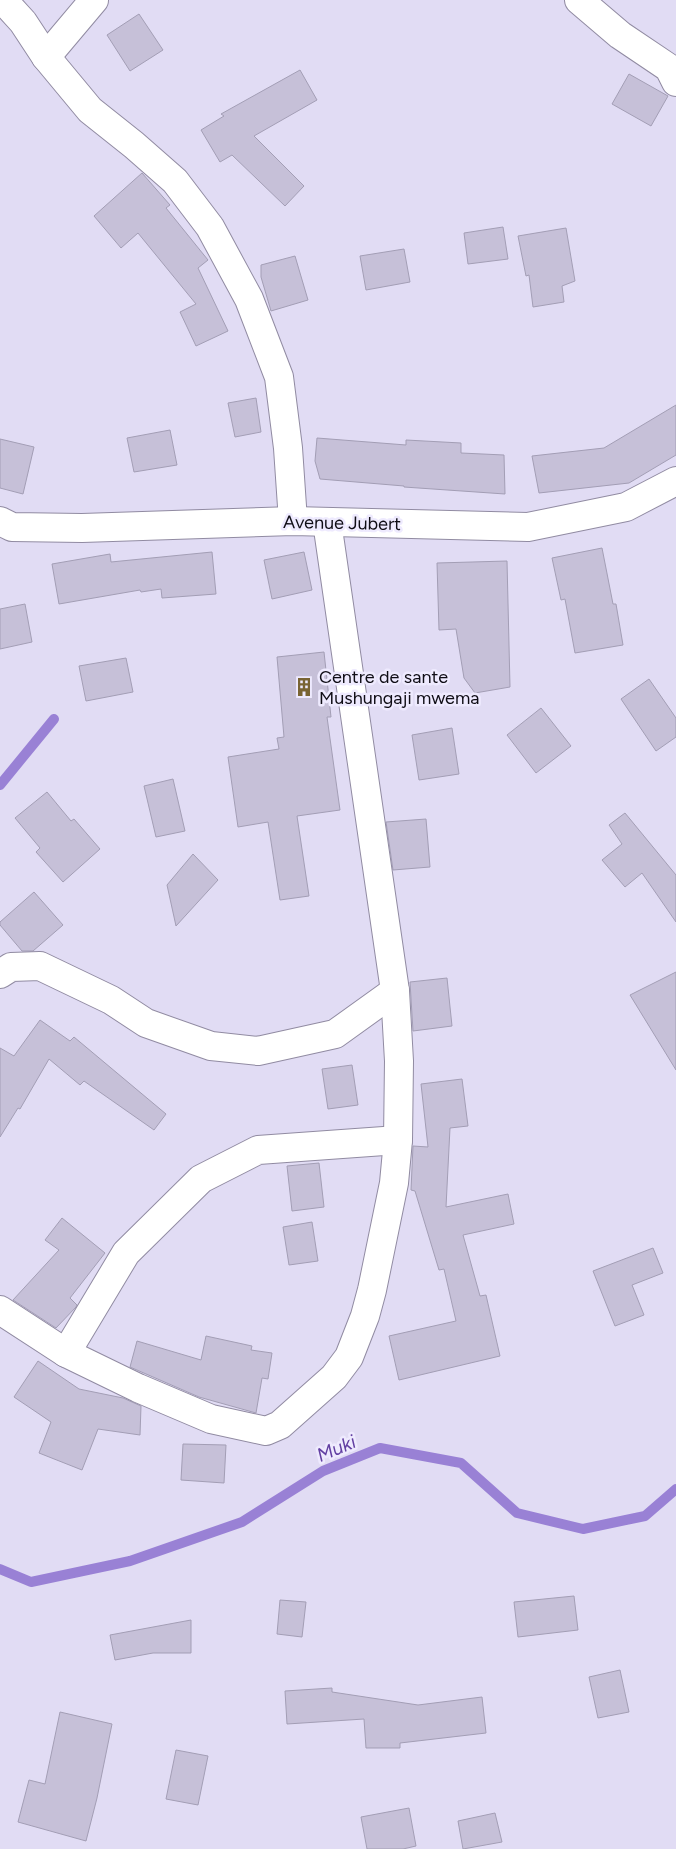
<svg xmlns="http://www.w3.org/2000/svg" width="676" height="1849" font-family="Figtree,sans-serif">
	<rect width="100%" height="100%" fill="#e1dcf4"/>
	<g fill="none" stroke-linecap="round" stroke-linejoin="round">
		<g stroke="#9981d5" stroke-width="10">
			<path d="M0,785L54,719"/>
			<path d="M0,1569L31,1582L130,1561L242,1522L323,1471L380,1448L461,1463L517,1513L583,1529L645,1516L676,1489"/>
		</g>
	</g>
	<g fill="#c6c0d8" stroke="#a39eb5">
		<path d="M139,14L163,50L130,71L107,35Z"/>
		<path d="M300,70L317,100L254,136L304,186L285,206L232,155L220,162L201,130L224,116L221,114Z"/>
		<path d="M629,74L668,96L651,126L612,104Z"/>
		<path d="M142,173L170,205L166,208L208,260L198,268L228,331L196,346L180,312L196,304L138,233L121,248L94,216Z"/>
		<path d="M503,227L508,259L468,264L464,233Z"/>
		<path d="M566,228L575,281L562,286L564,302L533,307L529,275L526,276L518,236Z"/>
		<path d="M404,249L410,282L366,290L360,256Z"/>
		<path d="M295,256L308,300L271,311L261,277V265Z"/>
		<path d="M256,398L261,432L235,437L228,403Z"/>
		<path d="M676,405V455L629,483L539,493L532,456L604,448Z"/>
		<path d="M170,430L177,465L134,472L127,438Z"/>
		<path d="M317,438L406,445V440L461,443V453L504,455L505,494L404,487V486L320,479L315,461Z"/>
		<path d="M0,439L34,447L23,494L0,488Z"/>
		<path d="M602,548L613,604H616L623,645L575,653L565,599L561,600L552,558Z"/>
		<path d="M212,552L216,594L162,598L161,589L141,592L140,590L59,604L52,564L110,554L111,562Z"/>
		<path d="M304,552L312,590L272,599L264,560Z"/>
		<path d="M507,561L510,687L475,693L464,678L456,629L439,630L437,563Z"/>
		<path d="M25,604L32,642L0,649V609Z"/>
		<path d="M324,652L331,717H327L340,810L297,816L309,896L280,900L268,822L238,827L228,757L279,749L277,738L284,737L277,657Z"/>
		<path d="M126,658L133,692L86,701L79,666Z"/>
		<path d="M649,679L676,718V737L656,751L621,699Z"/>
		<path d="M541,708L571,746L536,773L507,735Z"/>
		<path d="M452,728L459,774L419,780L412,735Z"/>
		<path d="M173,779L185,831L156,837L144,786Z"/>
		<path d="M47,792L71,821L74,819L100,849L63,882L36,852L40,848L15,818Z"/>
		<path d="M625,813L676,875V922L642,873L625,887L602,860L622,844L609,825Z"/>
		<path d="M426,819L430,867L393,870L386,822Z"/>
		<path d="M193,854L218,880L176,926L167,885Z"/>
		<path d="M34,892L63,925L33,951H22L0,925V922Z"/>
		<path d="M676,972V1070L630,995Z"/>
		<path d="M447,978L452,1026L413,1031L410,982Z"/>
		<path d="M40,1020L70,1041L74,1037L166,1114L154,1130L84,1081L80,1085L49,1059L20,1109L18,1108L0,1137V1048L14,1056Z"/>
		<path d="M352,1065L358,1105L328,1109L322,1069Z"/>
		<path d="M462,1079L468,1126L450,1128L446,1207L508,1194L514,1224L463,1235L480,1296L486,1295L500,1356L399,1380L389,1336L456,1321L444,1269L439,1270L415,1191L411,1190L413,1146L428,1147L421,1084Z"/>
		<path d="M319,1163L324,1207L292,1211L287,1166Z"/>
		<path d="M62,1218L105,1253L70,1298L77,1305L76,1307L56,1328L13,1300L59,1250L45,1240Z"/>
		<path d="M312,1222L318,1261L289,1265L283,1227Z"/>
		<path d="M653,1248L663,1273L632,1285L644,1315L615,1326L593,1271Z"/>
		<path d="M206,1336L252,1346L251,1350L272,1353L268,1379L262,1378L256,1413L199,1397L130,1367L137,1341L201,1360Z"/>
		<path d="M38,1361L79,1389L123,1398L141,1406L140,1435L98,1429L82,1470L39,1453L51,1422L14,1397Z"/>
		<path d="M183,1444L226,1445L224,1483L181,1480Z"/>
		<path d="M574,1596L578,1630L518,1637L514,1602Z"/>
		<path d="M280,1600L306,1602L302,1637L277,1634Z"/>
		<path d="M191,1620V1653H153L115,1660L110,1635Z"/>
		<path d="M620,1670L629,1712L598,1718L589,1677Z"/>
		<path d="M332,1688V1692L418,1705L482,1697L486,1733L400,1743V1748H366L364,1719L287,1724L285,1691Z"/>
		<path d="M60,1712L112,1724L97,1798L86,1841L18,1822L29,1780L45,1784Z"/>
		<path d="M176,1750L208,1756L198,1805L166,1799Z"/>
		<path d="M409,1808L416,1846L403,1849H367L361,1817Z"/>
		<path d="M495,1813L502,1842L463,1849L458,1821Z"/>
	</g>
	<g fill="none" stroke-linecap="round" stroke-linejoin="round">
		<g stroke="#918ba2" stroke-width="30">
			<g id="street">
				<path d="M3,0L23,22L46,57L90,110L134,145L175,181L210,227L249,299L279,377L288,448L293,521"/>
				<path d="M579,0L620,35L669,68L676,82"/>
				<path d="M46,57L94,0"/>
				<path d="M0,521L12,527L82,528L293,521L528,527L626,507L676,481"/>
				<path d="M0,974L11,967L40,966L111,1000L146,1023L211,1046L258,1051L335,1034L395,991"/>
				<path d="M0,1310L66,1353L138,1388L211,1419L266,1431L280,1425L334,1377L349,1357L365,1316L372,1290L394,1183L398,1140L399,1061L395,991L327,522"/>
				<path d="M66,1353L126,1253L201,1179L258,1150L398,1140"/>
			</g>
		</g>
		<use href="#street" stroke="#fff" stroke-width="28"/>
	</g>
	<defs>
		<g id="building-bare" transform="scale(1.5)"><path d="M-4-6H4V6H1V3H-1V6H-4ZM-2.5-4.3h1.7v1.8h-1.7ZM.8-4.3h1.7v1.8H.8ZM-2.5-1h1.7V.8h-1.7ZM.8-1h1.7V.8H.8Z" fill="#796433" stroke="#eeeafe" stroke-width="2.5" paint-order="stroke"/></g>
	</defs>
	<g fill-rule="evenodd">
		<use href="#building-bare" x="304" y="687"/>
	</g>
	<g text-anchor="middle" stroke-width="5" stroke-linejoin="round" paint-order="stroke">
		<g font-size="18" fill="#0f0d15" stroke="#eeeafe">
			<text transform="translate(342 523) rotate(1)" y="6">Avenue Jubert</text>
		</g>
		<g font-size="18" fill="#0f0d15" stroke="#eeeafe" text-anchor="start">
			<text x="319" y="683">Centre de sante<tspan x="319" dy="21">Mushungaji mwema</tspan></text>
		</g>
		<g font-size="19" font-style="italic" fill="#623fa2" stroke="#eeeafe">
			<text transform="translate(336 1448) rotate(-23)" y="7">Muki</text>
		</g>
	</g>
</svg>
